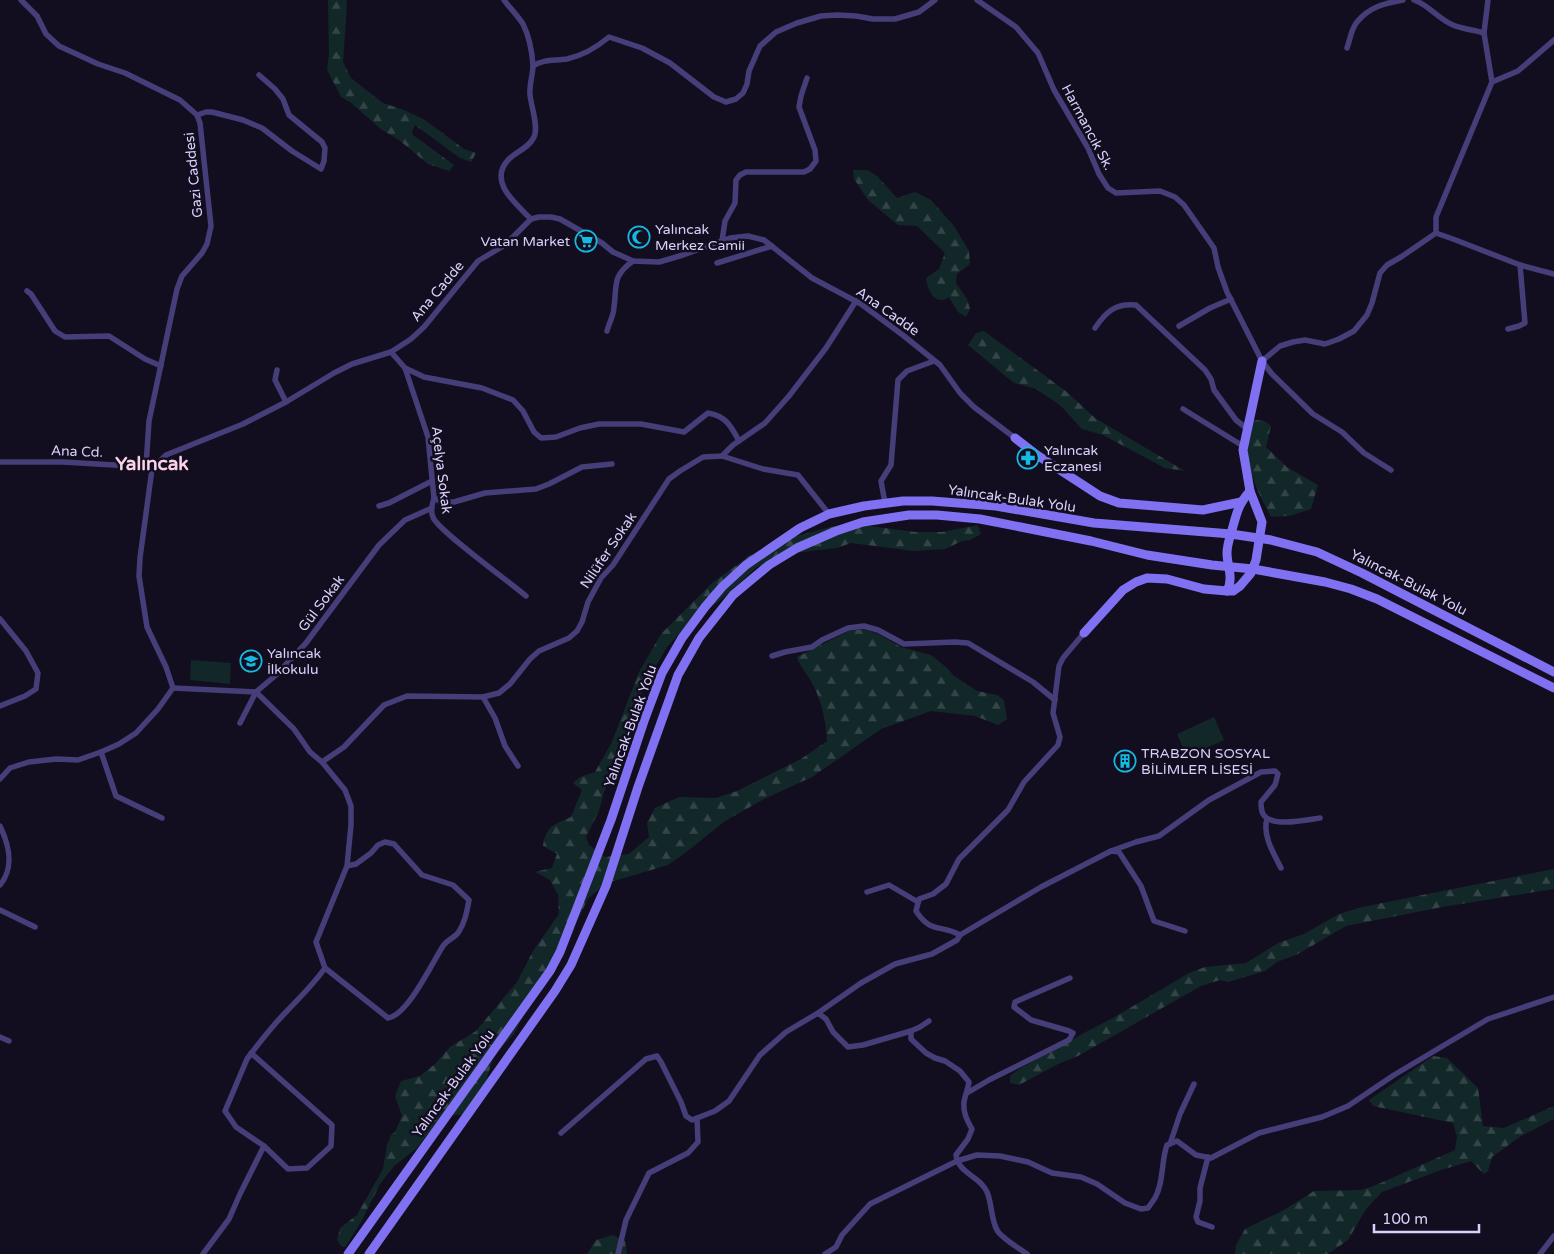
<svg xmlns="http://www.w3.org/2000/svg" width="1554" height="1254" font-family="'Varela Round',sans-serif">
	<defs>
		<pattern id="forest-firs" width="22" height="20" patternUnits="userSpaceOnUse" patternTransform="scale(1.25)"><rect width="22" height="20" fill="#122728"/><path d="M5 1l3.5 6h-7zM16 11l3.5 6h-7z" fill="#344548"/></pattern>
	</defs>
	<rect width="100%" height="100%" fill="#130e1f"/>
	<g fill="url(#forest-firs)">
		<path d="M328,0H346L347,3L343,62L351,78L383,103L404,110L425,120L464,149L476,153L471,162L460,158L415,125L412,131L413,135L454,165L449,171L428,164L399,140L382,130L350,102L341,97L327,70L329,54Z"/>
		<path d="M867,170L877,176L897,198L915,192L931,200L954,226L969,251L970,264L957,274L956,283L967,299L970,309L966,317L958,312L949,297C947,298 944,300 942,300C931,300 927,286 926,278L939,269L945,253L917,226L898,225L868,200L854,179L853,170Z"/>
		<path d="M984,331L1067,392L1095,418L1185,471L1165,468L1103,435L1082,429L1060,405L1036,389L1014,383L968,345L976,333Z"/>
		<path d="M1256,420L1264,421L1271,426L1266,447L1287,467L1318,485L1311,509L1289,516L1271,517C1261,498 1250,477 1248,455C1247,445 1249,434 1249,424Z"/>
		<path d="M978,525L981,534L970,540L962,541L945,549L914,551L851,543L837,548L801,552L757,567L718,602L692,620L667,647L644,687L619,762L604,792L599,811L586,837L589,845L605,857L629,854L649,837L647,823L655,808L679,797L716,798L737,791L801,759L827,741C826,720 821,699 811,681C806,673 800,666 797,657L849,631L864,629L878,634L901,647L931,655L946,667L954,676L977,691L997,695L1004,700L1007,719L998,725L975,716L931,711L881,729L812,777L766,798L725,821L689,850L668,865L604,884L588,899L555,964L538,986L514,1034L494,1055L480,1100L466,1114L444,1116L433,1127L417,1148L394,1166L380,1184L361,1222L345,1247H342L337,1240L340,1228L357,1215L383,1169L387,1145L391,1135L395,1132L402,1116L395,1096L401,1081L420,1076L435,1064L450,1047L476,1031L517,982L533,951L559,914L558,895L550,880L535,872L552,868L557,854L543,846C546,826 553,825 571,817L582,790L573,783L580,777L595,772L612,742L639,672L661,634L712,583L752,554L782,540L834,526H869L915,532H942Z"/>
		<path d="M1554,869V889L1442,907L1346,926L1298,954L1277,962L1265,971L1228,982L1220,980L1201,986L1078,1056L1056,1065L1019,1085L1010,1083V1076L1019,1069L1084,1033L1113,1018L1189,973L1205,967L1246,963L1278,943L1304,934L1339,914L1362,907Z"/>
		<path d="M1433,1056L1447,1058L1478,1088L1483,1126L1504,1128L1554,1106V1119L1521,1136L1492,1157L1488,1171L1484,1174L1471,1161L1438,1171L1382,1192L1366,1209L1348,1240L1328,1254H1235L1236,1245L1245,1229L1284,1210L1314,1191L1361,1190L1376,1185L1455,1150L1457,1137L1453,1123L1373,1106L1369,1100Z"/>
		<path d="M613,1235L625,1241L627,1254H587L596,1240Z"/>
	</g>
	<g fill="#122728">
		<path d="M191,660L231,663L230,684L190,680Z"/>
		<path d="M1214,717L1224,740L1187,757L1177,734Z"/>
	</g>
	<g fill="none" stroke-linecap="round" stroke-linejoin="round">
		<g stroke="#463e79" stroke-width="5.5">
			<path d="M21,0L37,16L46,34L59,46L98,64L125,73L180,100L197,115L200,123L211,226L207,244L202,253L182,276L177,289L149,421L146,466"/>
			<path d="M504,0C510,8 518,16 523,24C529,36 532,52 533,65C533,75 529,85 530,95C531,106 539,127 534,137C529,148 517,151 509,159C487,181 516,204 531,219"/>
			<path d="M977,0L1016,27L1038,53L1054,90L1088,148L1099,174L1108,188L1116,193L1160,191L1175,197L1184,205L1214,248L1218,267L1227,292L1262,361L1272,374L1313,414L1342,432L1364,453L1391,470"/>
			<path d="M1414,0C1429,5 1438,19 1453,25C1462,29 1474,30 1484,33"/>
			<path d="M1347,48C1350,40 1351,29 1357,22C1369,7 1385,3 1403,0"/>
			<path d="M533,66C543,59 555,61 567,59C581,56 597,47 609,37L642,48L670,63L714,97L726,102L736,99L743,93L747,84L749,71L760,46L776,32L797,23L821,16L837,15L856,16L873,19H895L919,12L935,0"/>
			<path d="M1492,82L1518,71L1554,40"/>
			<path d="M197,115L206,112H212L243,120L262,128L292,151L321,169L324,161L325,148L322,142L289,115L283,99L275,89L259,75"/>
			<path d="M1436,233V217L1492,82L1484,33L1488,0"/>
			<path d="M722,241L725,221L735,203L736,180L740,175L746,172H804L810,169L816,161L815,150L799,107L801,96L807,78"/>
			<path d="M717,263L772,246"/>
			<path d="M27,291L31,294L55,331L65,337L109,336L145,359L161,366"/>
			<path d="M1179,326L1210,308L1231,299"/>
			<path d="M1095,328C1106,312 1115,303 1136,305L1205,370L1211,379L1214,390L1236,420L1246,428"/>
			<path d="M1508,329L1519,326L1525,323L1520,265"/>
			<path d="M607,331C609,323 614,315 614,307C617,285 612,276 633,261"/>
			<path d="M391,352L405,368L424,377L482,388L513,400L523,411L534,432L541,438L556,437L580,428L599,424H641L684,432L708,413C726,416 731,426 739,441"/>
			<path d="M1262,361L1280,346L1293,342L1305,340L1325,344L1339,339L1354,331L1367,315L1372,303L1380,273L1387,265L1401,257L1436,233L1453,239L1520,265L1554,274"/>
			<path d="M405,368L428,437L434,498C432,504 430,511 433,517C436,529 512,584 526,596"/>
			<path d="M277,370L275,380L286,402"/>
			<path d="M1183,409L1243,446"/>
			<path d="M722,456L763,469L798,475L829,514"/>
			<path d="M0,462H63L148,467"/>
			<path d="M434,498L442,502H454L485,493L536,489L549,484L582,467L612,464"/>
			<path d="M885,503L881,481L891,465L898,380L907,371L934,361"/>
			<path d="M379,506L389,503L432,481"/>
			<path d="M0,619L26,651L38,673L36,689L25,696L0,706"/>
			<path d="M772,656L785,652L812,647L822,640L848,628L864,626L878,630L904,644L955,642L968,643L1033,682L1055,700"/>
			<path d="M173,688L256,692L294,729L310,752L322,762L345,790L351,806V825L347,866L316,942L325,968L388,1018C408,1015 432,963 443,946C447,940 454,938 458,933C465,923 467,911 469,900L453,885L422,875L394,844L385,842L378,845L371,853L356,864L347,866"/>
			<path d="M483,697L495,718L505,746L518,766"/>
			<path d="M240,723L256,692L276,675L306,643L379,545L405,520L432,508"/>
			<path d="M101,752L116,796L162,818"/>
			<path d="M322,762L344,747L384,705L407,696L483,697L499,693L510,684L530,659L539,651L569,638L577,631L582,622L588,602L601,578L613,565L669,479L680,471L703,457L722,456L733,445L765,423L789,396L826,348L856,301"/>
			<path d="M0,779L10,768L29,762L56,759L78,760L101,752L119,744L136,733L158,709L173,688L166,667L147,627L139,576L140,558L152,469L166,455L243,424L286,402L334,373L352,364L391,352L411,339L424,327L478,261L505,245L531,219L539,217H551L560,219L602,243L613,252L633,261L659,262L683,255L730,238L748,236L764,240L812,278L861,304L904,336L940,365L960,393L974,407L1015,438"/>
			<path d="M1267,819C1262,835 1274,854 1281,868"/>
			<path d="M0,826C9,845 15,867 0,885"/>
			<path d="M1111,851L1136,842L1159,836L1209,800L1261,772L1275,771L1278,774L1275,785L1261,802C1261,806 1261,810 1263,814C1271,828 1306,820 1320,818"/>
			<path d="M867,892L889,885L918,902"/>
			<path d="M0,910L35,927"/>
			<path d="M960,935L1041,887L1111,851L1119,852L1141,886L1154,921L1185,931"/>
			<path d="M818,1013L861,983L895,964L932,954L957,940L960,935C940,924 931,934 916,911L919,899L933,894L946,884L959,859L1008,810L1024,782L1058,745L1060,737L1053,713L1059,666L1063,658L1084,633"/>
			<path d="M929,1021L920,1027L911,1031V1039L926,1053L935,1058L945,1061L960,1071L969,1082C968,1089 965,1095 964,1102C963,1113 967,1120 972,1129L968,1139L956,1155C958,1173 981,1177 987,1192C992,1203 991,1220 997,1230C1001,1238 1019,1248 1027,1254"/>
			<path d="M0,1037L9,1041"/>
			<path d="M251,1053L332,1125L331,1146L307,1168L288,1169L264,1146L236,1127L225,1111L247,1059C259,1043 272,1026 287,1011C301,996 313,985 325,968"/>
			<path d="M967,1093L989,1080L1069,1040L1073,1033L1069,1031L1031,1020L1014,1007L1015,1002L1070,978"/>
			<path d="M561,1133L646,1059L657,1056L661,1062L681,1102L686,1116L692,1120L715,1111L729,1101L760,1055L786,1032L818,1013L826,1019L833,1032L848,1047L863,1045L911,1031"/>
			<path d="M1170,1144L1180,1114L1194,1084"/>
			<path d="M1208,1157L1200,1188V1201L1196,1217L1198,1222L1212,1227"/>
			<path d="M203,1254L229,1219L240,1194L264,1146"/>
			<path d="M618,1254L626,1220L649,1173L688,1153L698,1142L697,1118"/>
			<path d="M825,1254L836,1247L842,1235L870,1204L957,1161L977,1155L1000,1156L1028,1162L1052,1173L1081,1177L1097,1184L1125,1203L1141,1209L1148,1208C1150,1205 1153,1201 1155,1198C1164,1182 1161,1161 1167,1145L1177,1141L1196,1155L1211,1158L1259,1133L1322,1117L1348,1106L1394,1075L1488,1019L1554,997"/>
			<path d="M1540,1254L1554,1236"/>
		</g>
		<g stroke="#8071f2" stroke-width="9">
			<path d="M1015,438L1037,455L1100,496L1119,503L1203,510L1241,502"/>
			<path d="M1227,591C1234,578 1227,566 1227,553C1227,545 1230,537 1232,530C1237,512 1238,505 1250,491"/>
			<path d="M1084,633L1123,590L1136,582L1147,578L1167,579L1204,589L1227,591H1233L1240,586L1251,573L1256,560L1262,522L1250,491L1243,450L1262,361"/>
			<path d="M348,1254L550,971L560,952L611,820L644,721L662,673L682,638L705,607L722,587L746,565L800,528L829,514L864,506L903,501H932L996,506L1094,523L1231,534L1271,540L1317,552L1362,573L1554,672"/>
			<path d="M369,1254L555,991L571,965L606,886L638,787L678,675L699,638L733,595L769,565L797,548L836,531L863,522L909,515H937L980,519L1091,541L1147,555L1212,565L1253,569L1325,582L1351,589L1377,599L1554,688"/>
		</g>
	</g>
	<defs>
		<g id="mosque-ring" transform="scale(1.125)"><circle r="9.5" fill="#130e1f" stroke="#15bae2" stroke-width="1.5"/><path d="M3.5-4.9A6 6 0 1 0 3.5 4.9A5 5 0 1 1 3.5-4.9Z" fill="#15bae2"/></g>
		<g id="supermarket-ring" transform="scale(1.125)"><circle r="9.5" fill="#130e1f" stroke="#15bae2" stroke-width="1.5"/><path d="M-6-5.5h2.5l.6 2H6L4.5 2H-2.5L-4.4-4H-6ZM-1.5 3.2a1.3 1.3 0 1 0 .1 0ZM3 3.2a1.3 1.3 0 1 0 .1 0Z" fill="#15bae2"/></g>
		<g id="pharmacy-ring" transform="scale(1.125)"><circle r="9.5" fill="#130e1f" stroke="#15bae2" stroke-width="1.5"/><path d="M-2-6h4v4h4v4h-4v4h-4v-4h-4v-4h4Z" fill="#15bae2"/></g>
		<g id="school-ring" transform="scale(1.125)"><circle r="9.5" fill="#130e1f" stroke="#15bae2" stroke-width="1.5"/><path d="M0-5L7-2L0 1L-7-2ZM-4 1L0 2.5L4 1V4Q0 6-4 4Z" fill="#15bae2"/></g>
		<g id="building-ring" transform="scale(1.125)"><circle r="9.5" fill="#130e1f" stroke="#15bae2" stroke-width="1.5"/><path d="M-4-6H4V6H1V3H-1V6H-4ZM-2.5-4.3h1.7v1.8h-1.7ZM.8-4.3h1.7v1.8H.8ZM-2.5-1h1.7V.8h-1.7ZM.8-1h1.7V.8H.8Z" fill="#15bae2"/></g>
	</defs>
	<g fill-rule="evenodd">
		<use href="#mosque-ring" x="639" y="237"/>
		<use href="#supermarket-ring" x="586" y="241"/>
		<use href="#pharmacy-ring" x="1028" y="458"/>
		<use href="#school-ring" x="251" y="661"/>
		<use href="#building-ring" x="1125" y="761"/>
	</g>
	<g text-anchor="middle" stroke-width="5" stroke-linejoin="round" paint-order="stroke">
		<g font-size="14" fill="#d9d1fb" stroke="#130e1f">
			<text transform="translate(1088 127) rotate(62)" y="5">Harmancık Sk.</text>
			<text transform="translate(193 175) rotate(-96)" y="5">Gazi Caddesi</text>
			<text transform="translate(437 291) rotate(-50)" y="5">Ana Cadde</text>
			<text transform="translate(888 311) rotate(35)" y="5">Ana Cadde</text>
			<text transform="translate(77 451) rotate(2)" y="5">Ana Cd.</text>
			<text transform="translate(442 470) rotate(83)" y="5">Açelya Sokak</text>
			<text transform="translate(1012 498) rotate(8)" y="5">Yalıncak-Bulak Yolu</text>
			<text transform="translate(608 550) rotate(-56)" y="5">Nilüfer Sokak</text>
			<text transform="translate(1409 582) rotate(27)" y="5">Yalıncak-Bulak Yolu</text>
			<text transform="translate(321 603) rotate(-53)" y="5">Gül Sokak</text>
			<text transform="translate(630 726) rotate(-70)" y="5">Yalıncak-Bulak Yolu</text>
			<text transform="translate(453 1083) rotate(-54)" y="5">Yalıncak-Bulak Yolu</text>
		</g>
		<g font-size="14" fill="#d9d1fb" stroke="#130e1f" text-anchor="start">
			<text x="655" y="234">Yalıncak<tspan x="655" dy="16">Merkez Camii</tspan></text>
			<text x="570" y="246" text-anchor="end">Vatan Market</text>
			<text x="1044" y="455">Yalıncak<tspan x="1044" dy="16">Eczanesi</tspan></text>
			<text x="267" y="658">Yalıncak<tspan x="267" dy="16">İlkokulu</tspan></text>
			<text x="1141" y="758">TRABZON SOSYAL<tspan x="1141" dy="16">BİLİMLER LİSESİ</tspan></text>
		</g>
		<g font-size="19" font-weight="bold" fill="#fbd2e8" stroke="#130e1f">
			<text x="152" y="470">Yalıncak</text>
		</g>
	</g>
	<path d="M1374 1224v8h105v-8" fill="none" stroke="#d9d1fb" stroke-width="2.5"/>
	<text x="1382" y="1224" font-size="15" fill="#d9d1fb" stroke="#130e1f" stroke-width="4" paint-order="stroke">100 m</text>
</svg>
